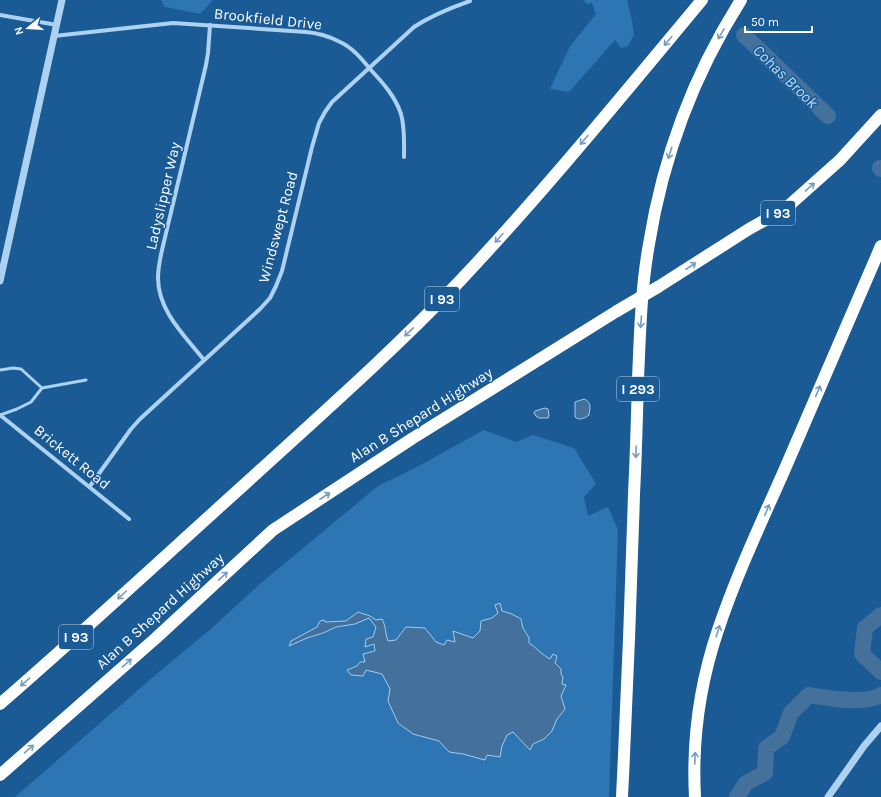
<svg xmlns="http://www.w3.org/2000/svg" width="881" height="797" font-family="Karla,sans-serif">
	<rect width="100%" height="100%" fill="#1a5b96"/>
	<g fill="#2e75b4" fill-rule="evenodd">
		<path d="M161,0H213L200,14L165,7Z"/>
		<path d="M583,0H627L632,21L634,35L628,46L621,48L615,40L569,92L550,89L570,46L596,14L592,3L587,4Z"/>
		<path d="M484,430L516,442L533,435L574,448L596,484L584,497L588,516L608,507L618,530L609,797H15L160,671L212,628L261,583L378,486L415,468ZM502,611L512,614L521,619L523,628L529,638V643C535,647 539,652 545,656C550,661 556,663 561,669V674L562,684L565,685L561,696L565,709L557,719L552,731L544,739L533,744L513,731L507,735L502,746L487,755L463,754L449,752L440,741L413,734L388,701L390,689L382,674L366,670L363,676L351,675L347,670L365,662L375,651L374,644L366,647L373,637L376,627L369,618L355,624L336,627L323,633L307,638L290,645L291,641L317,627L325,622L346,621L370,616L376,620L385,624V633L388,641L396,640L406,627L436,642L444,645L455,642L454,631L473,638L480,631L481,621L492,618Z"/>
	</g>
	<g fill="#44719b" stroke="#a0cdf2">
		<path d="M584,399C592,402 590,408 589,415C585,418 580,421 575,417V402Z"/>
		<path d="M545,408L548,409L549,415L548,418H539L536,416L534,413L535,411Z"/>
		<path d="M500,603L502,611L512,614L521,619L523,628L529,638V643C537,648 542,655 550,659L553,654L557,656L555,663L561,669V674L563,677L562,684L566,685L561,696L565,709L557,719L552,731L544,739L533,744L530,750L513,732L507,735L502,746L500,757L487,755L485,760L463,754L449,752L439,741L413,734L398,723L388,701L390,689L382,674L366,670L363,676L351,675L347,670L357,666L360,662H365L363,654L375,651L374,644L365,647L366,639L373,637L376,627L369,618L355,624L336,627L323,633L307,638L289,646L291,641L317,627L320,621L324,620L325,622L346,621L358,612L370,616L376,620L382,619C386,626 385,633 388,641L396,640L406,627L425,628L436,642L444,645L447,640L455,642L453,631L473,638L480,631L481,621L492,618L498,613L495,605Z"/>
	</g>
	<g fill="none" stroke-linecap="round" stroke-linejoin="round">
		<g stroke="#44719b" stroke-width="16">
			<path d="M744,35L828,116"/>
			<path d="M880,168L881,169"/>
			<path d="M881,615L865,628L862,654L881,672"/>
			<path d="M737,797L746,783L765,773L766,748L782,737L791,713L809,695C827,698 866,705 881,695"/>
		</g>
		<g stroke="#add1f0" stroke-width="3">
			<path d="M0,370L13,368L21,369L42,388L86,380"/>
			<path d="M0,415L17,409L31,402L42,388"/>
		</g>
		<g stroke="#add1f0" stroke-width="4">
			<path d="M0,15L57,25"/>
			<path d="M54,36L173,23L306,32C317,33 328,36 338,41C352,47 361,58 370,69C383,83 395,96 401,114C405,128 404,142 404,157"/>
			<path d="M204,360C185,336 158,311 158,278C158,269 160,259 162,250L206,65L208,53L210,25"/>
			<path d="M0,415L129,519"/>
			<path d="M90,486L131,429L140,419L260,309L270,298L276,286L282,271L312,147L319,123L325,112L332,102L414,27C432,15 450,8 470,1"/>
		</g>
		<g stroke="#add1f0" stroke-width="7">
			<path d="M0,281L62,0"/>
			<path d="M828,797L864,746L881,726"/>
		</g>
		<g stroke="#fff" stroke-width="12">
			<path d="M658,287L749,229L785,209L840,160L881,115"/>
			<path d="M0,704C83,632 164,557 246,483C317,418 390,354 457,284C543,193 622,96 702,0"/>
			<path d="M0,775L156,638L273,530L413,438L617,311"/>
			<path d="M622,797C627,696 631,595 634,494C636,455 637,417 638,379C640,334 641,288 649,244C663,157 694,74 741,0"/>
			<path d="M695,797C692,741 700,683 718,630C736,576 761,523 784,471C816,396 849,321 881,246"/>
		</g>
		<path stroke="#fff" stroke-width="12" d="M617,311L658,287"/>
	</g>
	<defs><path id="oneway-shaft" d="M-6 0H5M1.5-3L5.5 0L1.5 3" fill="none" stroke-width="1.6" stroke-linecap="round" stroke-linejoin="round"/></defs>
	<g stroke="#769dc0">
		<use href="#oneway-shaft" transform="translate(721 34) rotate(120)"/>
		<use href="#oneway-shaft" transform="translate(668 41) rotate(130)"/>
		<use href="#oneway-shaft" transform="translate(584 140) rotate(131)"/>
		<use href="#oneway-shaft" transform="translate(670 153) rotate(107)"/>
		<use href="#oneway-shaft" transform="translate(810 187) rotate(-41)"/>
		<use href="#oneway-shaft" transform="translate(499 238) rotate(132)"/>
		<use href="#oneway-shaft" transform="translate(691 266) rotate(-33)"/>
		<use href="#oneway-shaft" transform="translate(641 322) rotate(94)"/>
		<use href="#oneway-shaft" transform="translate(409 332) rotate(136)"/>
		<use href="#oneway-shaft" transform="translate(818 391) rotate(-67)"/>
		<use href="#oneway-shaft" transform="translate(636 452) rotate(92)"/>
		<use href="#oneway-shaft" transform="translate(325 496) rotate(-33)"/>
		<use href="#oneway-shaft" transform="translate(767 510) rotate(-67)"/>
		<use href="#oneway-shaft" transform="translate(223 576) rotate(-43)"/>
		<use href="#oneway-shaft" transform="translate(122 595) rotate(138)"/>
		<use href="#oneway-shaft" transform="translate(718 631) rotate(-72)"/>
		<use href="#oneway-shaft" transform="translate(127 663) rotate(-41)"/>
		<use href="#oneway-shaft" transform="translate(25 682) rotate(139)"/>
		<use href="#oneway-shaft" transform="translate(29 749) rotate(-41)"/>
		<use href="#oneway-shaft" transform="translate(695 758) rotate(-88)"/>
	</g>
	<g text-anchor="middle" stroke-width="3" stroke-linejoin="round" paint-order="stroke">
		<g fill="#1a5b96" stroke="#bacee0" stroke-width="1">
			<rect x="761" y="201" width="34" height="24" rx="3"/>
			<rect x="425" y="287" width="34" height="24" rx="3"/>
			<rect x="617" y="377" width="42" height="24" rx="3"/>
			<rect x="59" y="625" width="34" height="24" rx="3"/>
		</g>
		<g font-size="14" font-weight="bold" fill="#fff">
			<text x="778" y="218">I 93</text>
			<text x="442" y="304">I 93</text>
			<text x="638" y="394">I 293</text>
			<text x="76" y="642">I 93</text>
		</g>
		<g font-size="15" fill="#fff" stroke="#1a5b96">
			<text transform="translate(268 19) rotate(6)" y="5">Brookfield Drive</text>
			<text transform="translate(163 196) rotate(-77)" y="5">Ladyslipper Way</text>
			<text transform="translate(278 227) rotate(-75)" y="5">Windswept Road</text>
			<text transform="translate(421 415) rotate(-32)" y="5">Alan B Shepard Highway</text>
			<text transform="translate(72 457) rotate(39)" y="5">Brickett Road</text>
			<text transform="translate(160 611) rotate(-42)" y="5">Alan B Shepard Highway</text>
		</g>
		<g font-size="16" font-style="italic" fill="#badbf7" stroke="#1a5b96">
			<text transform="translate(786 76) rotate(44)" y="6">Cohas Brook</text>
		</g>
	</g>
	<g transform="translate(28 28) rotate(252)" stroke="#1a5b96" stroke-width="3" paint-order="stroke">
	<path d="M0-3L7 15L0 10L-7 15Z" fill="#ffffff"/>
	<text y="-6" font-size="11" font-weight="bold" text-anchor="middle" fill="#ffffff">N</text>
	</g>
	<path d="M745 26v6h67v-6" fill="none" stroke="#ffffff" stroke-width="2"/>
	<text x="751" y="26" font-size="12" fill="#ffffff" stroke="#1a5b96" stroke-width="3" paint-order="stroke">50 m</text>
</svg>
